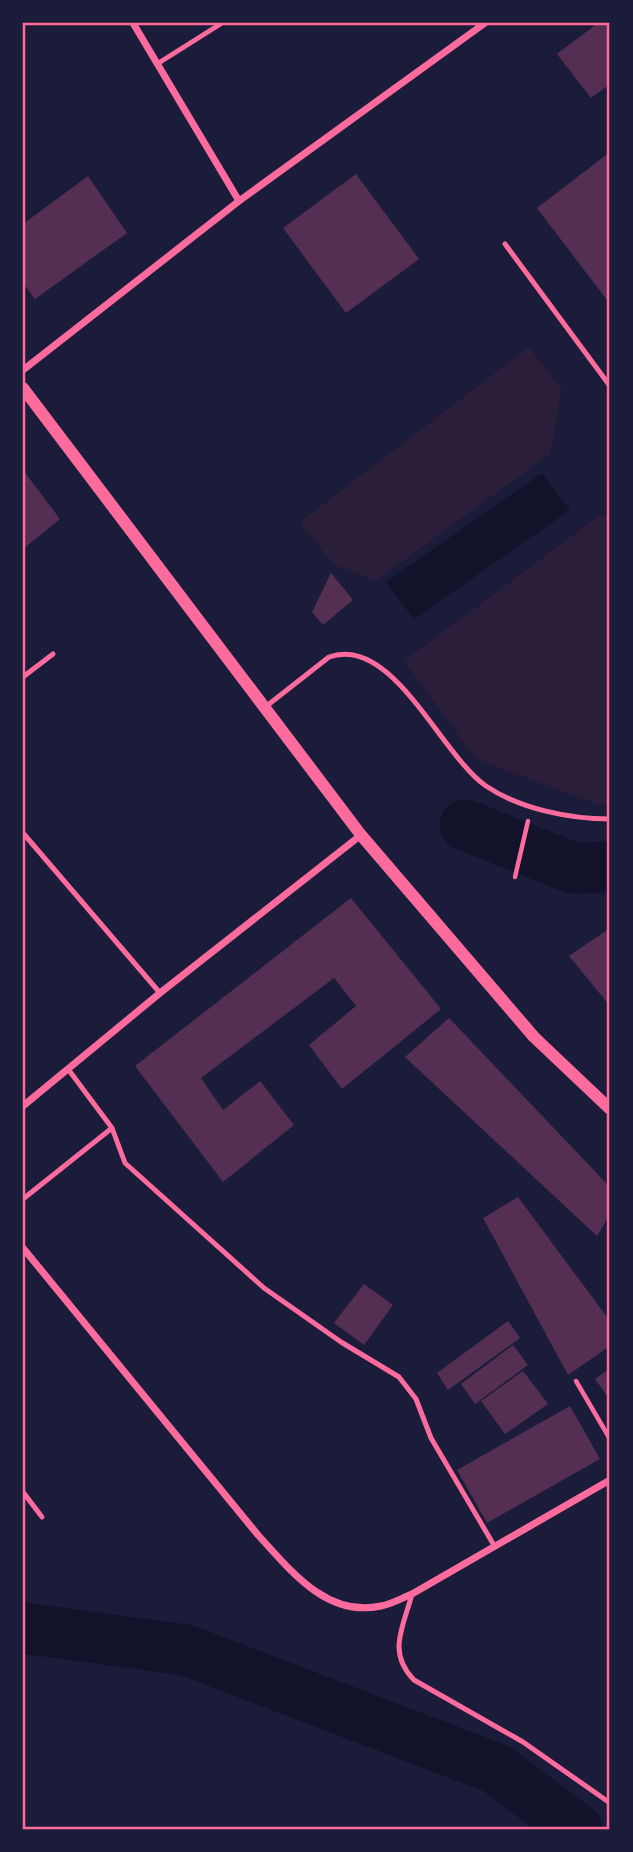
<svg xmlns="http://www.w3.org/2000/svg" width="633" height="1852" font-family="'DejaVu Sans',sans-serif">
	<rect width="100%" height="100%" fill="#1b1b3a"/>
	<g fill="#2a1e3b">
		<path d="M529,347L562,390L550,454L375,581L332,563L300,522Z"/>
		<path d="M600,515L610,516V804L599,805L476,759L404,661Z"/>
	</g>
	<path fill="#12122b" d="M542,473L570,510L414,619L386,582Z"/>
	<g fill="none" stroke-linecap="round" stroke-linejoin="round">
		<g stroke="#12122b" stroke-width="51">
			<path d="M465,825L573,868L610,867"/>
			<path d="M23,1628L186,1650L497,1769L577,1829"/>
		</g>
	</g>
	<g fill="#542f53">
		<path d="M598,23H610V84L591,98L557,54Z"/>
		<path d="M610,152V304L537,208Z"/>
		<path d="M356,174L419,259L346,313L283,228Z"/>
		<path d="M88,176L127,233L35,299L23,283V224Z"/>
		<path d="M23,470L60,519L23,549Z"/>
		<path d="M331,573L353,600L323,625L312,612Z"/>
		<path d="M351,898L441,1009L342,1089L309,1045L356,1006L334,978L201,1078L223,1110L260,1081L294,1125L223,1182L135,1066Z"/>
		<path d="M610,928V1006L569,956Z"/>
		<path d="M449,1018L610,1187V1214L597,1236L405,1057Z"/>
		<path d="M518,1197L610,1321V1346L568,1375L483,1218Z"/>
		<path d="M364,1284L393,1305L364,1345L334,1323Z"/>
		<path d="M508,1321L520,1338L448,1390L437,1373Z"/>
		<path d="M513,1345L528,1365L475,1404L461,1384Z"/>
		<path d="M610,1368V1400L595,1379Z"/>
		<path d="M523,1371L548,1404L505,1434L481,1401Z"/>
		<path d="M570,1406L600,1459L487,1523L457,1470Z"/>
	</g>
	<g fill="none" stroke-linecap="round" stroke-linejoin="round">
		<g stroke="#ff6b9d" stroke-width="4.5">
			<path d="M515,877L528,821"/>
			<path d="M576,1381L610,1439"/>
		</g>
		<g stroke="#ff6b9d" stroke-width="5">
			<path d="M157,64L222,23"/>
			<path d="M505,244L610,386"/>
			<path d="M23,677L53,654"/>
			<path d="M264,708L329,657C392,634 441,755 486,786C520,809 570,819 610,819"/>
			<path d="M23,833L160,993"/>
			<path d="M68,1069L112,1128L125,1163L264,1288L341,1342L399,1377L416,1399L431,1438L495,1547"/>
			<path d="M23,1199L112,1128"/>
			<path d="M23,1492L42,1517"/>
			<path d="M412,1594C403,1628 387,1652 414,1680L523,1742L610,1803"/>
		</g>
		<g stroke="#ff6b9d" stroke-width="7">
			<path d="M133,23L239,201"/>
			<path d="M23,370L239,201L485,23"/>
			<path d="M23,1106L160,993L361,835"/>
			<path d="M23,1248L258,1535C291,1571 327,1618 381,1606C392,1604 402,1598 412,1594L610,1480"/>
		</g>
		<path stroke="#ff6b9d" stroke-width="12" d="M23,388L361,835L534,1037L610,1109"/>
	</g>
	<rect width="633" height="1852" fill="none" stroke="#1b1b3a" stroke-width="49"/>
	<rect x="24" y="24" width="584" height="1804" fill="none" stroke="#ff6b9d" stroke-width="2.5"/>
</svg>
